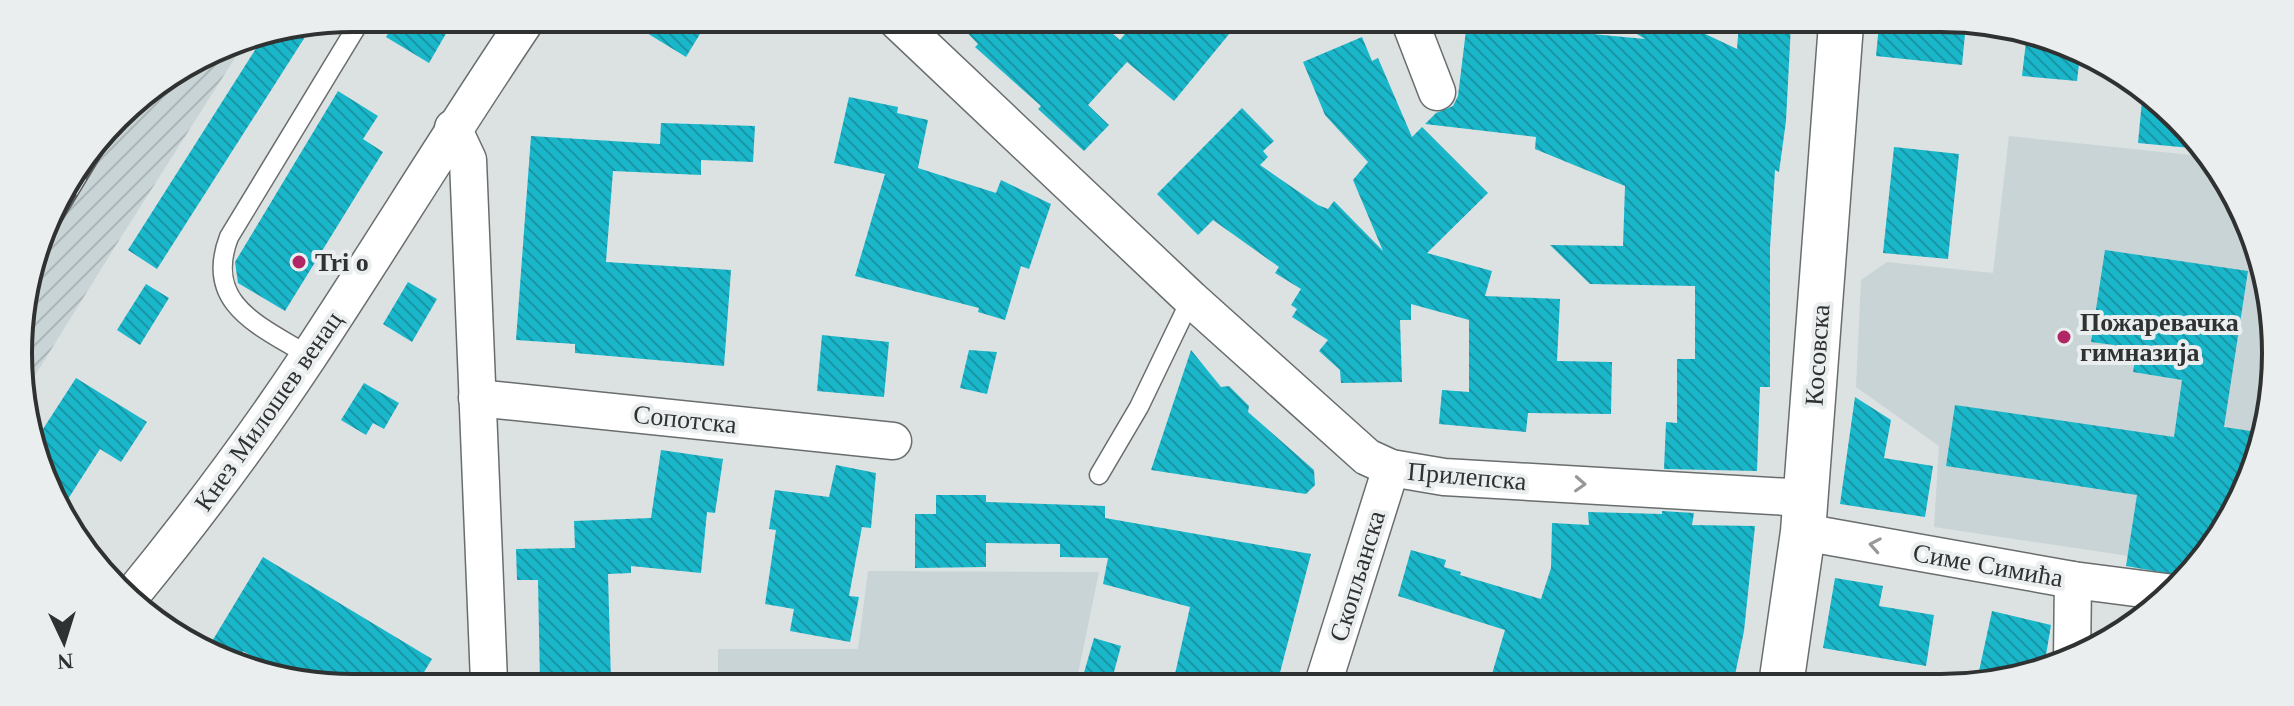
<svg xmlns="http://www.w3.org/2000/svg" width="2294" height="706" font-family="'Times New Roman',serif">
	<defs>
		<pattern id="industrial-furrows" width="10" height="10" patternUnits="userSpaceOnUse" patternTransform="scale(2)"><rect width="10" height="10" fill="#c8d4d6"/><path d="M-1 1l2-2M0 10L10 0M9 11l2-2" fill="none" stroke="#acb6b8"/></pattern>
		<pattern id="building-back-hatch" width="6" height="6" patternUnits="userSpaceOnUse" patternTransform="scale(2)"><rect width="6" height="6" fill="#1ab7cb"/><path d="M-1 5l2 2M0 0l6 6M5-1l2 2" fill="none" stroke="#1895a5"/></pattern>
	</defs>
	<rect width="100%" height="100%" fill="#dce1e1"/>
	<g fill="#c8d4d6">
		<path d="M2009,136L2210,157L2220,167L2270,288L2269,419L2231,520L2196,566L1934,527L1939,446L1856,387L1861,280L1887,262L1993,273Z"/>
		<path d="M868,571L1099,572L1076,683L718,682V649H858Z"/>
	</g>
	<path fill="url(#industrial-furrows)" d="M247,39L116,245L26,390L21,310L53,204L132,101L225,43Z"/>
	<g fill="url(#building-back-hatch)">
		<path d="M397,18H455L429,63L386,37Z"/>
		<path d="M624,19H709L686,57Z"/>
		<path d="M955,20L1098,21L1120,40L1135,21L1239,22L1174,101L1127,62L1088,105L1109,125L1084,151L1038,109L1041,106L975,47L978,44Z"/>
		<path d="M1467,22L1645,39L1619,23H1682L1737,49L1739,23L1791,24L1786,121L1779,172L1775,170L1770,248V387H1760L1757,471L1664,469L1666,422L1677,423V359H1695V286L1590,284L1550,245L1623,246L1625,186L1535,149L1536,137L1425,124L1436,113L1453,106L1458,96Z"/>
		<path d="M1879,24H1966L1962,65L1876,56Z"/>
		<path d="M312,26L157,269L128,250L264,36Z"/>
		<path d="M2027,33L2080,55L2077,81L2022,76Z"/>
		<path d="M1362,37L1372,61L1378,58L1412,137L1422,127L1488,193L1427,253L1492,271L1485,296L1560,299L1557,361L1612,362L1611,414L1528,413L1526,432L1439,424L1442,390L1469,392V320L1411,304V320H1400L1402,382L1341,383L1340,370L1319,351L1328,340L1292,317L1297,309L1291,305L1301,289L1275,273L1279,267L1213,220L1198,235L1157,194L1242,108L1274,141L1263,151L1268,157L1260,165L1318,205L1328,209L1334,201L1383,251L1353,180L1368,162L1325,115L1303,62Z"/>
		<path d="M2143,90L2172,119L2201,149L2138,143Z"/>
		<path d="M338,91L378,116L363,139L383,152L285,311L238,283L235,262Z"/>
		<path d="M849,97L898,107L897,113L928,120L918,168L996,193L1001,180L1051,204L1029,269L1021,266L1005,320L978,312L979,308L855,276L885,174L834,163Z"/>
		<path d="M661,123L755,126L753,162L701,160V175L613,171L606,262L731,270L724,366L575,353V344L516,340L531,136L660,144Z"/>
		<path d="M1894,147L1959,154L1948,259L1883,253Z"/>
		<path d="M2105,250L2248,271L2224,427L2264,433L2231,520L2188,577L2126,566L2137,495L1946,466L1955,405L2174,437L2182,380L2133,372L2137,348L2091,342Z"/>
		<path d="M408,282L437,299L412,342L383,324Z"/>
		<path d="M146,284L169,298L140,345L117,330Z"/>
		<path d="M822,335L889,342L884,397L817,391Z"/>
		<path d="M969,350L997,352L987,394L960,388Z"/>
		<path d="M1191,350L1221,387L1229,386L1249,406L1248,412L1314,470L1315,485L1306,494L1151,470Z"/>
		<path d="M76,378L147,422L121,462L100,449L61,510L32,446Z"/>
		<path d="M364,383L399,403L384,429L373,423L366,435L341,420Z"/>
		<path d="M1855,397L1891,420L1884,458L1933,466L1925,517L1840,504Z"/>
		<path d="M661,450L723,459L715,513L707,512L701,573L631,566V573L608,574L611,682H540L538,580H517L516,549L575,548L574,521L651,518Z"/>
		<path d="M836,465L876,473L871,528L862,527L849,596L859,597L850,642L790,631L794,609L765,604L776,530L769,529L775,490L829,497Z"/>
		<path d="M936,495H986V502L1105,506V518L1311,554L1277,684L1173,683L1190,607L1103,584L1108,558L1060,557V544L986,543V567L915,568V514H936Z"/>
		<path d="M1662,511L1694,513L1692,525L1755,526L1744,631L1733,685L1489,684L1505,630L1398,596L1411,550L1446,560L1444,567L1461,572L1460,575L1541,599L1551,568L1552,523L1589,525L1588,512L1662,514Z"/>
		<path d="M263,557L432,659L418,682L293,681L243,651L237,661L208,648Z"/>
		<path d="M1835,578L1883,586L1879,606L1934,615L1926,666L1823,648Z"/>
		<path d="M1992,611L2051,625L2044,667L1976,685Z"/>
		<path d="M1094,638L1121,646L1111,683H1081Z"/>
	</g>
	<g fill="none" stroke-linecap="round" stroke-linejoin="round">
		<g stroke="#696d6d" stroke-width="21">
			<g id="service">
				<path d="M309,356C261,326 203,305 229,237L362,18"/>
				<path d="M1099,475L1139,407L1191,299"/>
			</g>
		</g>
		<g stroke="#696d6d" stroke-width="39">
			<g id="minor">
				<path d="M896,20L1191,299L1367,457L1391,468L1444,477L1806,498"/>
				<path d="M1410,22L1437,92"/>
				<path d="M453,128L468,160L489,682"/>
				<path d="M477,398L893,441"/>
				<path d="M1803,532L2073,580L2174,593"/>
				<path d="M131,596C194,519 254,439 309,356C383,244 452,130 527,19"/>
				<path d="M2072,659L2073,580"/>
				<path d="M1323,684L1391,468"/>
			</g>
		</g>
		<g stroke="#696d6d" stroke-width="47">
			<path id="secondary" d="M1781,685L1803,532L1841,24"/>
		</g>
		<use href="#service" stroke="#fff" stroke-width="18"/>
		<use href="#minor" stroke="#fff" stroke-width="36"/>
		<use href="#secondary" stroke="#fff" stroke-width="44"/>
		<g stroke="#5e6161" stroke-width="9">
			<path id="rail" d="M37,255L126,108"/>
		</g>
		<use href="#rail" stroke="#eaeeef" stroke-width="6" stroke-dasharray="18" stroke-linecap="butt"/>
	</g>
	<defs><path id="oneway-chevron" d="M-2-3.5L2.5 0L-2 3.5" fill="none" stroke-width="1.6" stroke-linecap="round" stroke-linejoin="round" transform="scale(2)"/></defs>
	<g stroke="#989898">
		<use href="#oneway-chevron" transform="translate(1580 484) rotate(3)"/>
		<use href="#oneway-chevron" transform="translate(1875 545) rotate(-170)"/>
	</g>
	<g fill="#b12664" stroke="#eaeeef" stroke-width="3">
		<circle cx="299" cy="262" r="8"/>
		<circle cx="2064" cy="337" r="8"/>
	</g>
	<g text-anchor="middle" stroke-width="8" stroke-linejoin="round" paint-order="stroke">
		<g font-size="26" font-weight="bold" fill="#303232" stroke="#eaeeef" text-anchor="start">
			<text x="315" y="271">Tri o</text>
			<text x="2080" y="331">Пожаревачка<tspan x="2080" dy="30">гимназија</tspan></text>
		</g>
		<g font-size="26" fill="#303232" stroke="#eaeeef">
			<text transform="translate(1817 355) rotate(-86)" y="9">Косовска</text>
			<text transform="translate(268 411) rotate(-55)" y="9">Кнез Милошев венац</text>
			<text transform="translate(685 419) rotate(6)" y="9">Сопотска</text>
			<text transform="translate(1467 476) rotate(5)" y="9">Прилепска</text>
			<text transform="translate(1988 565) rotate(10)" y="9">Симе Симића</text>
			<text transform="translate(1357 576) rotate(-73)" y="9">Скопљанска</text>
		</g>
	</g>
	<path d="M0 0H2294V706H0ZM353 32H1941A321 321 0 0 1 2262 353V353A321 321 0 0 1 1941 674H353A321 321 0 0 1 32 353V353A321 321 0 0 1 353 32Z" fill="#eaeeef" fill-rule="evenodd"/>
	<path fill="none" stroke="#303232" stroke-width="4" d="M353 32H1941A321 321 0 0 1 2262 353V353A321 321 0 0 1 1941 674H353A321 321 0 0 1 32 353V353A321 321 0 0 1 353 32Z"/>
	<g transform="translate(64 642) rotate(176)" stroke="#eaeeef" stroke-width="6" paint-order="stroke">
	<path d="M0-6L14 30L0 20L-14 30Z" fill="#303232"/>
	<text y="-12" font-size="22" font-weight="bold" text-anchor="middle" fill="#303232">N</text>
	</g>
</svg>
